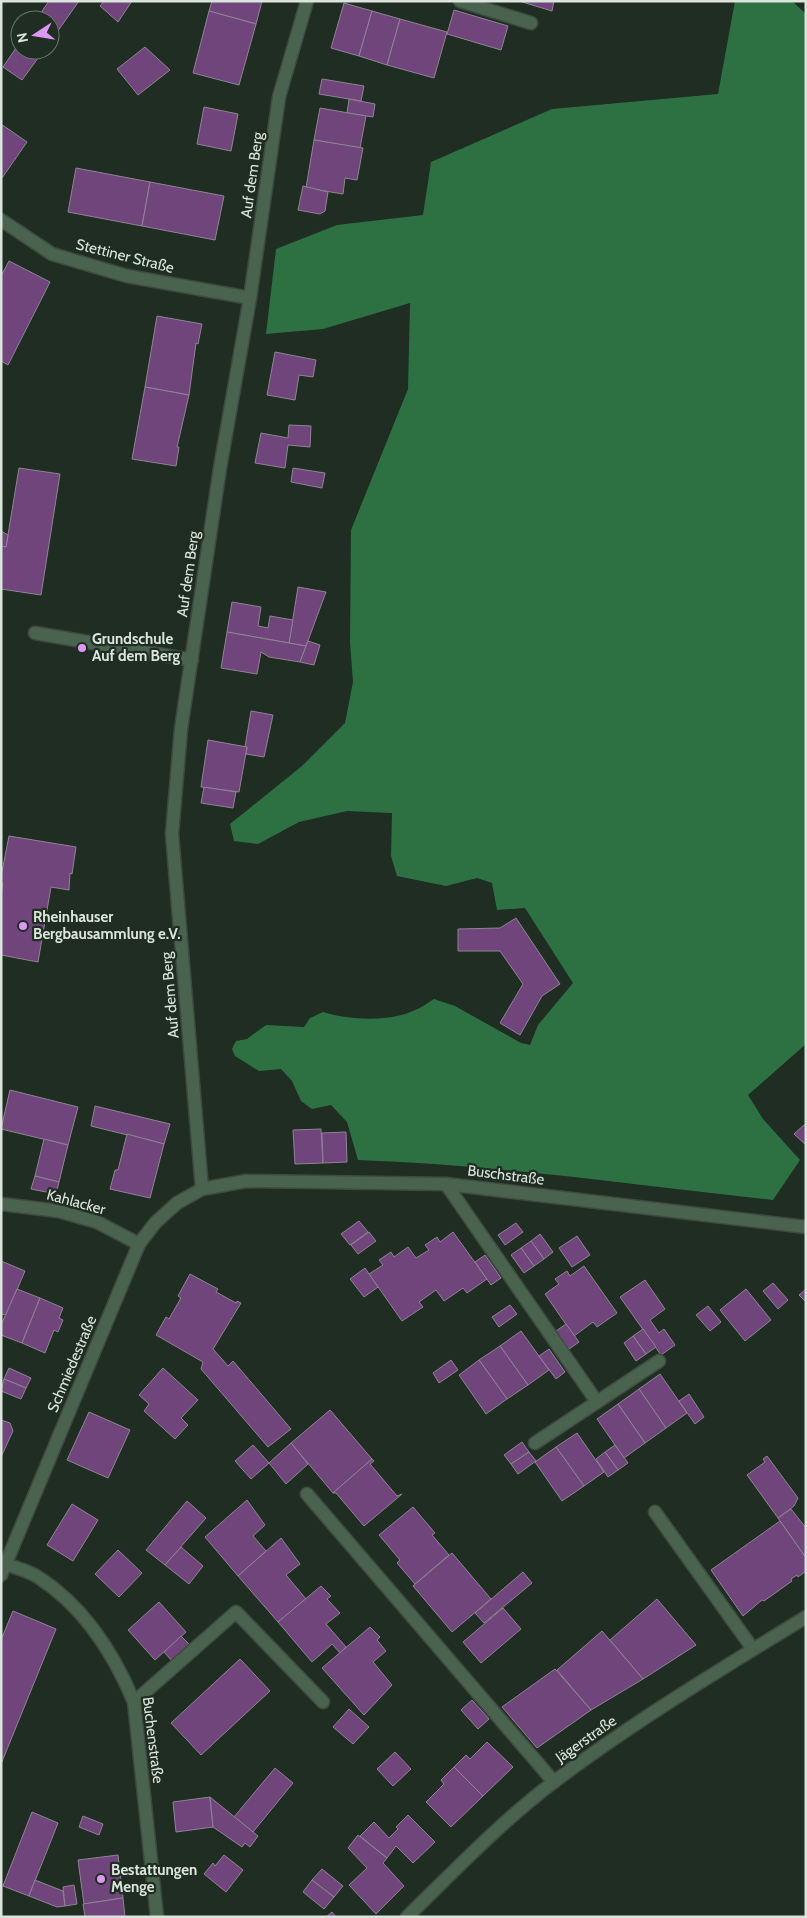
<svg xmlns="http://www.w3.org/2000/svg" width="807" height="1918" font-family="Cabin,sans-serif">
	<rect width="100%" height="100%" fill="#1f2d22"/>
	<path fill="#2d7143" d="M735,1H792L806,14V1044L748,1095L763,1119L800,1160L773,1200C635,1185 497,1165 358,1160L347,1122L331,1105L312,1109L301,1101L292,1081L281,1069L259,1071L235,1056L232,1049L236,1041L247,1039L266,1025L304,1027L310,1018L323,1012C348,1020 389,1022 413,1011C421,1008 427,1003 434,999L455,1006L521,1043L530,1045L538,1025L573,983L525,908L497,910L492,883L477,878L446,886L397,876L391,856L392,813L347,811L299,822L258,844L234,841L230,824L302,766L345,723L353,682L350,642L351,530L408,389L410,303L323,329L266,334L276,249L337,225L423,215L431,162L552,109L718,94Z"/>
	<g fill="#6f457c" stroke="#908494">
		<path d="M49,1H79L50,42V20H36Z"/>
		<path d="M104,1H132L118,22L100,6Z"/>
		<path d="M212,1H262L256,24L209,11Z"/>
		<path d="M519,1H554L552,11Z"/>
		<path d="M344,3L372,11L359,56L331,48Z"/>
		<path d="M454,10L508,26L501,50L447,34Z"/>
		<path d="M209,11L256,24L239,85L193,73Z"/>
		<path d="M372,11L400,19L387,65L359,56Z"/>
		<path d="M400,19L447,32L434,78L387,65Z"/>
		<path d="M20,42V50H44L22,80L3,67Z"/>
		<path d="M145,47L170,70L138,95L117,69Z"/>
		<path d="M322,79L364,86L361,101L319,94Z"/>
		<path d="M349,99L375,104L373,117L347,113Z"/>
		<path d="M204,107L238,114L231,151L197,144Z"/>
		<path d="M320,108L366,116L360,148L314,140Z"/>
		<path d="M1,124L27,142L2,178H1Z"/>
		<path d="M314,140L363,148L357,180L345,178L343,194L306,188Z"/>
		<path d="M76,168L150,182L142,226L68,212Z"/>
		<path d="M150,182L224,196L215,240L142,226Z"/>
		<path d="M303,186L328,192L325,211L320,214L298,210Z"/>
		<path d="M9,261L50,282L8,365L1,361V276Z"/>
		<path d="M157,316L202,324L198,344L196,343L189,395L145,387Z"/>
		<path d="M275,352L316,360L313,377L299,375L295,400L267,395Z"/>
		<path d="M145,387L189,395L177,447H179L176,466L132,459Z"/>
		<path d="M289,425L311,426L310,447L288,445L285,468L255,463L261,433L288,438Z"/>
		<path d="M19,468L60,474L41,595L1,589V546L6,547Z"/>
		<path d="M293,468L325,473L322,488L291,482Z"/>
		<path d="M1,531L8,535L6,547L1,546Z"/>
		<path d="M298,587L326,592L306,646L289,643Z"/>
		<path d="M232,602L261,607L258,626L268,628L270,616L293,620L289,643L227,632Z"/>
		<path d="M227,632L289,643L306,646L300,662L269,657L261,652L257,674L221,668Z"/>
		<path d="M308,641L320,645L314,665L300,662Z"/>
		<path d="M251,711L273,715L264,757L246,754L247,747H245Z"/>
		<path d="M208,740L247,747L239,792L201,787Z"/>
		<path d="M204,787L236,792L233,808L201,803Z"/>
		<path d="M9,836L76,847L72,874L70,873L69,890L51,887L38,962L1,955V896L3,883H1V877Z"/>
		<path d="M516,918L560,984L542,996L520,1035L500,1023L523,984L500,951H458V929L500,928Z"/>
		<path d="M10,1090L78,1107L68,1145L1,1129Z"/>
		<path d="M95,1106L170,1124L164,1144L91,1126Z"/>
		<path d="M804,1125L806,1126V1145L794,1134Z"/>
		<path d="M321,1129L323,1163L295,1164L293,1130Z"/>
		<path d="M346,1132L347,1162L323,1163L322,1133Z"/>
		<path d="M127,1134L164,1144L150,1198L110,1189L115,1170H118Z"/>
		<path d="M44,1139L68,1145L59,1182L35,1176Z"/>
		<path d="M35,1176L59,1182L56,1194L31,1189Z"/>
		<path d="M359,1221L368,1232L350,1245L341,1234Z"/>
		<path d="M516,1223L523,1232L505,1245L498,1235Z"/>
		<path d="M369,1232L376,1241L358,1254L351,1245Z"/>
		<path d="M453,1232L487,1279L467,1293L463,1288L444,1301L436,1290L419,1302L423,1307L402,1321L369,1274L383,1265L379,1260L391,1252L394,1257L408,1247L416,1258L429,1250L425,1245L437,1237L440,1242Z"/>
		<path d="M540,1234L553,1252L544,1259L531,1241Z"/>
		<path d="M577,1236L590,1255L572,1267L559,1248Z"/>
		<path d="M531,1241L544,1259L534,1266L521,1248Z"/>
		<path d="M521,1248L534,1266L524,1273L511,1255Z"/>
		<path d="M485,1255L501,1278L491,1285L475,1262Z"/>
		<path d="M1,1261L25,1271L6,1315L1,1314Z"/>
		<path d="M584,1266L617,1313L597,1327L593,1322L574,1336L545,1294L559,1284L555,1279L567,1271L570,1276Z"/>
		<path d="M365,1268L378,1287L364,1297L350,1279Z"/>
		<path d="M190,1274L218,1289L216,1292L236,1303L237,1301L241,1303L213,1349L228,1366L233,1361L291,1429L268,1447L201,1369L203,1362L156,1335L166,1317L169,1319L181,1298L178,1296Z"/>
		<path d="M645,1280L665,1309L650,1320L659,1333L664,1329L675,1345L661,1355L620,1297Z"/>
		<path d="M773,1283L788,1300L778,1309L763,1291Z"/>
		<path d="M17,1289L40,1298L22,1343L1,1335V1325Z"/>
		<path d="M746,1289L771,1320L745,1341L720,1310Z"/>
		<path d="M806,1289V1302L799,1295Z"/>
		<path d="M40,1298L63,1308L59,1318L63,1320L58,1332L54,1330L45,1353L22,1343Z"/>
		<path d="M510,1305L517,1314L499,1327L492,1317Z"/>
		<path d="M708,1306L721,1322L710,1331L696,1315Z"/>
		<path d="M566,1324L579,1342L569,1349L556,1331Z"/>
		<path d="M643,1329L656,1347L646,1354L633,1336Z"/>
		<path d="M521,1331L549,1370L528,1385L500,1346Z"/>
		<path d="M633,1336L646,1354L636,1361L624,1343Z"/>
		<path d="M500,1346L528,1385L507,1399L479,1360Z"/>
		<path d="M549,1349L565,1372L556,1379L539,1356Z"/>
		<path d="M451,1360L458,1370L439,1383L433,1373Z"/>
		<path d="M479,1360L507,1399L486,1414L459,1375Z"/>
		<path d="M9,1368L31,1378L26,1388L4,1379Z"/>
		<path d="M163,1368L198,1400L181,1418L188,1425L175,1439L144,1411L149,1404L139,1395Z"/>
		<path d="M660,1374L687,1413L666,1428L639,1389Z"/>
		<path d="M4,1379L26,1388L21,1399L1,1391Z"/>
		<path d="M639,1389L666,1428L645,1443L618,1404Z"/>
		<path d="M689,1394L704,1417L695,1424L679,1401Z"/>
		<path d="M618,1404L645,1443L624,1458L597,1419Z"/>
		<path d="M330,1410L372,1459L333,1493L291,1443Z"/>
		<path d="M89,1412L130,1430L108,1478L67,1460Z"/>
		<path d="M1,1420L10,1423L13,1431L1,1457Z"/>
		<path d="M577,1433L604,1472L584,1486L556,1447Z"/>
		<path d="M522,1442L529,1452L511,1464L504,1455Z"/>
		<path d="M291,1443L308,1464L286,1484L269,1463Z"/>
		<path d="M253,1445L269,1463L251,1479L235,1461Z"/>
		<path d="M615,1445L628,1463L618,1470L605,1452Z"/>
		<path d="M556,1447L584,1486L562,1501L535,1462Z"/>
		<path d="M529,1452L536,1461L518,1474L511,1464Z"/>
		<path d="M605,1452L618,1470L608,1477L596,1459Z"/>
		<path d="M767,1456L798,1498L794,1506L778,1518L747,1475L765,1462L763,1459Z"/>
		<path d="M372,1459L374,1461L370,1464L397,1496L402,1494L364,1526L336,1493H333Z"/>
		<path d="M247,1500L265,1525L253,1536L266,1551L238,1576L205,1537Z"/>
		<path d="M187,1501L206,1518L165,1565L146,1550Z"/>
		<path d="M72,1504L98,1520L73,1561L47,1545Z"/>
		<path d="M413,1507L435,1533L432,1535L449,1555L415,1584L397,1563L400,1560L379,1535Z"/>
		<path d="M791,1509L806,1528V1558L778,1518Z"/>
		<path d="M780,1521L806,1558V1571L798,1577L797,1575L791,1579L792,1581L764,1601L762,1600L743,1616L711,1570Z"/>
		<path d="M281,1538L300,1564L286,1575L306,1599L278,1622L238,1576Z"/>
		<path d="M181,1547L203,1566L189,1584L165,1565Z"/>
		<path d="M118,1550L142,1573L119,1597L95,1574Z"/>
		<path d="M452,1553L491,1599L452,1632L413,1586Z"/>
		<path d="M523,1572L532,1583L484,1623L475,1613Z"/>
		<path d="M321,1586L331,1596L327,1599L340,1613L326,1624L346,1647L340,1653L332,1644L312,1662L278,1622Z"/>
		<path d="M657,1599L696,1645L643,1679L610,1640Z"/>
		<path d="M159,1602L186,1632L155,1660L128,1630Z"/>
		<path d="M503,1608L521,1629L481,1663L463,1642Z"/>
		<path d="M13,1611L56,1629L1,1764V1640Z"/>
		<path d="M370,1627L380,1637L377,1640L386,1651L373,1662L392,1685L364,1715L322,1668Z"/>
		<path d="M602,1631L643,1679L591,1710L557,1670Z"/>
		<path d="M181,1636L190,1645L172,1661L164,1652Z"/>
		<path d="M240,1659L270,1691L201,1755L171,1723Z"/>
		<path d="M555,1669L591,1710L537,1748L502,1707Z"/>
		<path d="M472,1700L489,1719L478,1729L461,1710Z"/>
		<path d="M349,1709L369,1727L353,1744L333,1727Z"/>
		<path d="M487,1742L513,1767L483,1796L454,1767L466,1755L470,1759Z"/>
		<path d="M395,1752L411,1769L393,1786L377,1769Z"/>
		<path d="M454,1767L483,1796L451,1827L426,1802L444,1784L441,1780Z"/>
		<path d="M275,1768L293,1783L253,1832L234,1817Z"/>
		<path d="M210,1797L213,1827L176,1832L173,1802Z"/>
		<path d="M210,1797L258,1836L250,1847L245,1843L242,1847L213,1827Z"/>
		<path d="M32,1812L58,1823L29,1896L3,1886Z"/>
		<path d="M408,1815L435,1842L413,1863L396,1846L387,1858L360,1836L374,1822L389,1838L398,1829L396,1827Z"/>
		<path d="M83,1816L103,1824L99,1835L79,1827Z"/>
		<path d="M358,1835L387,1858L383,1863L404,1886L376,1914L349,1885L367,1868L348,1848Z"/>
		<path d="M118,1855L123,1898L84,1904L78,1860Z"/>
		<path d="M224,1855L243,1870L226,1892L204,1874L213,1863L215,1866Z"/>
		<path d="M322,1869L343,1886L334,1897L312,1880Z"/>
		<path d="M35,1880L63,1891L65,1906L57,1907L29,1896Z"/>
		<path d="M312,1880L334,1897L324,1909L303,1892Z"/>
		<path d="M74,1885L77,1904L65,1906L63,1887Z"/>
		<path d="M123,1898L125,1917H85L83,1904Z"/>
		<path d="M332,1912L336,1917H326Z"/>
	</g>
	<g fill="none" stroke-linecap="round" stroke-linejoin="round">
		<g stroke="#3d4a40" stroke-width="15">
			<g id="minor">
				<path d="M460,1L531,23"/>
				<path d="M1,220L52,254L127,276L250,298"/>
				<path d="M35,633L192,660"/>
				<path d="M446,1184L597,1402"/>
				<path d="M202,1189L172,834L181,729L220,468L250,298L279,97L307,1"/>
				<path d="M1,1204L58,1211L97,1222L139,1244"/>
				<path d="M535,1443L659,1361"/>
				<path d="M307,1494L554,1782"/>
				<path d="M655,1512L753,1649"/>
				<path d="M6,1564C16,1568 29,1571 38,1577C83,1606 114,1654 134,1702L157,1917"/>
				<path d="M1,1575L139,1244L155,1223L177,1203L202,1189L246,1181L446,1184L806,1227"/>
				<path d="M134,1702L236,1612L323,1702"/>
				<path d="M407,1917C455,1870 502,1821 555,1781C635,1721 721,1669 806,1617"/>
			</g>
		</g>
		<use href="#minor" stroke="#49634f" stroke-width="12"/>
	</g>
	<g fill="#de98f3" stroke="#1f2d22" stroke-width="2">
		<circle cx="82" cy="648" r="5"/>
		<circle cx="23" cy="926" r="5"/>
		<circle cx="101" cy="1879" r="5"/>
	</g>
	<g text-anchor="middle" stroke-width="4.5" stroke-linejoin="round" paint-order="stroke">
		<g font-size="15" fill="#dce5dd" stroke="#1f2d22">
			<text transform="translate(252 175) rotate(-82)" y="5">Auf dem Berg</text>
			<text transform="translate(125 256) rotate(14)" y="5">Stettiner Straße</text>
			<text transform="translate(188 574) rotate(-82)" y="5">Auf dem Berg</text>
			<text transform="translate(170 995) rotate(-95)" y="5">Auf dem Berg</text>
			<text transform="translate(506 1175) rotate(7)" y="5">Buschstraße</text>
			<text transform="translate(76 1202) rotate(15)" y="5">Kahlacker</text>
			<text transform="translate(72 1364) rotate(-67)" y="5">Schmiedestraße</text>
			<text transform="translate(586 1739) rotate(-35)" y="5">Jägerstraße</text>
			<text transform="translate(153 1740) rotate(83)" y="5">Buchenstraße</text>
		</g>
		<g font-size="15" font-weight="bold" fill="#dce5dd" stroke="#1f2d22" text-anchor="start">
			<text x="92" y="644">Grundschule<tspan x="92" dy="17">Auf dem Berg</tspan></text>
			<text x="33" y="922">Rheinhauser<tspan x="33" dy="17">Bergbausammlung e.V.</tspan></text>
			<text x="111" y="1875">Bestattungen<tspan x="111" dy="17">Menge</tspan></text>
		</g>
	</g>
	<rect width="807" height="1918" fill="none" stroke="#dce5dd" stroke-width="5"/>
	<g transform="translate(35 35) rotate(258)"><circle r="24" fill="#1f2d22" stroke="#6b776d"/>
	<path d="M0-4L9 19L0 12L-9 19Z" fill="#de98f3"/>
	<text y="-8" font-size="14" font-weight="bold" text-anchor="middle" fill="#dce5dd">N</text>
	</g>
</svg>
